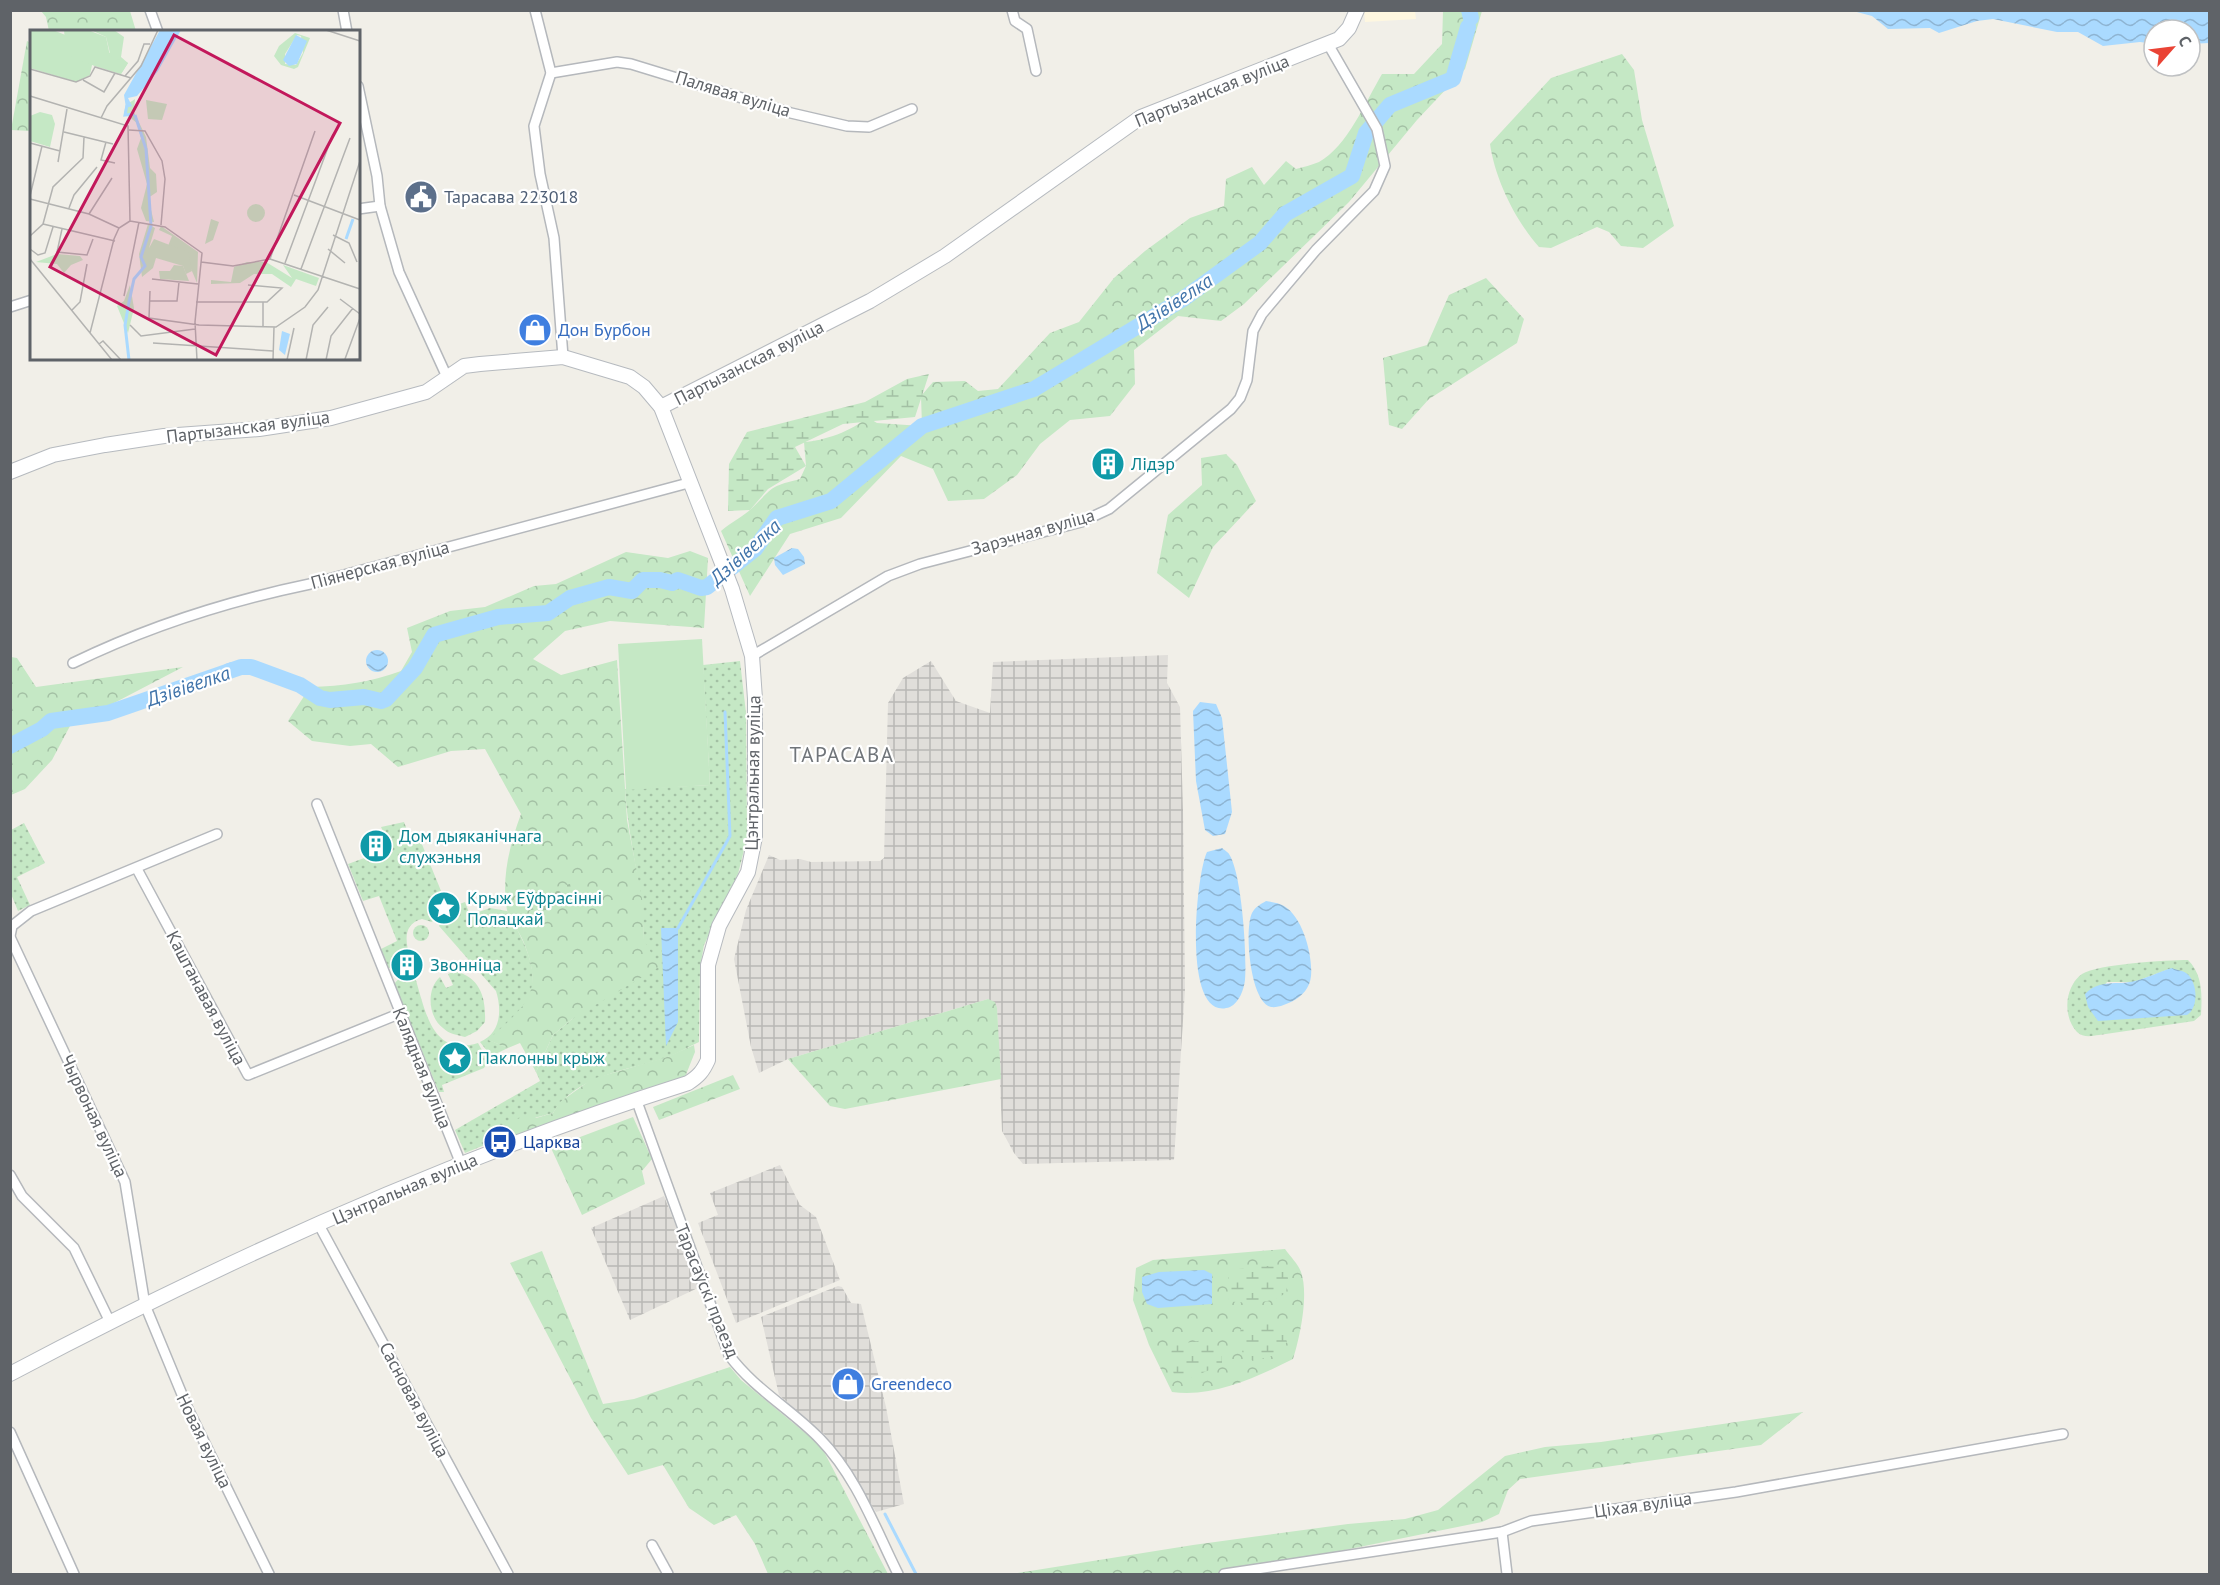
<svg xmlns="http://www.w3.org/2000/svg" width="2220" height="1585" font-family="'PT Sans',sans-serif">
	<defs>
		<pattern id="industrial-grid" width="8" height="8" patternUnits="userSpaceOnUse" patternTransform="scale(1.5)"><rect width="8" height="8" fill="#e0deda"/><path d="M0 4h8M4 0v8" fill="none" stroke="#b9b8b5"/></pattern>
		<pattern id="grass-dots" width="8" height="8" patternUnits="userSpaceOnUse" patternTransform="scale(1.5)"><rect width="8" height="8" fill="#c5e8c5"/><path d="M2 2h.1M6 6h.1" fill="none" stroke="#a3c0a4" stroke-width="1.8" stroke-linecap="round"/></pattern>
		<pattern id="forest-crowns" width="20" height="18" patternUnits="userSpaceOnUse" patternTransform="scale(1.5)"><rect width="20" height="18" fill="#c5e8c5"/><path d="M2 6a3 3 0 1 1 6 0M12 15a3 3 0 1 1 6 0" fill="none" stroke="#a3c0a4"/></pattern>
		<pattern id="wetland-marsh" width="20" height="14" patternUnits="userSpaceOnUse" patternTransform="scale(1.5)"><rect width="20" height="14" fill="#c5e8c5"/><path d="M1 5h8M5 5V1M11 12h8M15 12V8" fill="none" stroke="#a3c0a4"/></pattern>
		<pattern id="cemetery-stones" width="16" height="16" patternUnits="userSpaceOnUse" patternTransform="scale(1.5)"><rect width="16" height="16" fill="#c5e8c5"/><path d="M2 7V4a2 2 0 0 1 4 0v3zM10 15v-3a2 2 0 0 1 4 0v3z" fill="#a3c0a4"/></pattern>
		<pattern id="water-waves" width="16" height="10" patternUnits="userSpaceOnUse" patternTransform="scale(1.5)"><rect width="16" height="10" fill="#aadaff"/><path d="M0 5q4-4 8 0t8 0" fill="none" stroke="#8eb4d2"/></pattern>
	</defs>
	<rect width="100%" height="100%" fill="#f1efe8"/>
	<path fill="#fef7e0" d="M1364,11H1415L1416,19L1365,22Z"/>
	<g fill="url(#industrial-grid)">
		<path d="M1168,655L1167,683L1180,707L1183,810L1185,990L1174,1160L1023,1164L1014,1153L1002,1131L997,1008L988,999L788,1059L759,1073L751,1047L734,959L746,910L769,855L780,860L800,859L811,862L880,861L884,858L888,703L903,678L931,661L956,701L990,713L993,662Z"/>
		<path d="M780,1165L800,1205L816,1217L840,1280L736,1323L698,1223L718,1215L710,1193Z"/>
		<path d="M664,1196L700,1287L630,1320L591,1228Z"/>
		<path d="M838,1286L842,1287L851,1303L861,1304L886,1407L904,1504L876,1512L825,1435L779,1395L761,1317Z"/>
	</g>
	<g fill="url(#grass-dots)" fill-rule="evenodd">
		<path d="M740,661L746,713L747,838L738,874L704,945L700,968L699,1042C688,1047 677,1054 665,1058C626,1071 577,1075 553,1113L497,1128L492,1142L465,1153L455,1130L540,1081L536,1072L553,1035L572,1019L644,940C643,889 628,840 625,789L710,785L703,665Z"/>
		<path d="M404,822L411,840L419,837L448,908L465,902L470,915L490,908L507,911C522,938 544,974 526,1003C518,1017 500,1029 489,1040L508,1048L491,1056L480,1042C501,1033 502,1010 496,991L439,926L448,909L441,905L432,922L422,919C403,924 405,941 410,957L400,962L401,970L384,967L379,956L381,949L397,941L379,896L363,901L348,864L367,857L375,860L393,852L381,827Z"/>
		<path d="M24,823L45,863L17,877L30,905L18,911L11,894V830Z"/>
		<circle cx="421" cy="933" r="8"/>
		<path d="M2188,960C2203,975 2202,995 2201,1015L2194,1021L2099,1035C2092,1036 2083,1038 2077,1032C2062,1016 2065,986 2082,974C2098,964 2167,960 2188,960ZM2172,968L2088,1007L2107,982H2134Z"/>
		<path d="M455,971C481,978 486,998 485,1022L477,1031L465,1037C457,1035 449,1034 443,1028C428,1017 426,989 440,977L446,988L453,985L448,974Z"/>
		<path d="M404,973L414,974C425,1007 430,1058 478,1043L488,1061L484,1068L442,1085L444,1092H439L394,984Z"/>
	</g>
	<g fill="url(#forest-crowns)">
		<path d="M41,11H130L136,31H49L46,17Z"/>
		<path d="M1443,11H1482L1465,69L1417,120L1349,202L1244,304L1221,321L1178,316L1134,350L1135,384L1110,416L1070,420L1040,444L1017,475L984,499L948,501L933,469L901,456L841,518L790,534L750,596L721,531C731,522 744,516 752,508C774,487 768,487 800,479L806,466L804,442C823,441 853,431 867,417L877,423L922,426L921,396L933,382L965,381L978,391L998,389L1050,333L1079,322L1114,278L1145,251L1190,218L1224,206L1226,179L1252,167L1264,185L1286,161L1296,169C1303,167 1312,165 1319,162C1347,147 1366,101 1382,74H1414L1442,44Z"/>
		<path d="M27,41L31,43V131L11,130Z"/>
		<path d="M1622,54L1634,70L1642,120L1674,226L1643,248L1621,246L1609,232L1597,227L1551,248L1539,247C1515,220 1495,179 1490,144L1551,78Z"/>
		<path d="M1486,278L1524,319L1517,343L1429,399L1402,429L1389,425L1383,358L1427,345L1449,295Z"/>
		<path d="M1226,454L1237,465L1256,501L1213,547L1189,598L1157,573L1168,515L1202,485L1201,458Z"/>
		<path d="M690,551L708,558L704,628L610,621L565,631L533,659L561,675L617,660L627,820L643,904L644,940L659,967L572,1019L553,1035L536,1072L520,1043L508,1048L488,1040C524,1006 545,996 524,943C520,932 510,921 507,910C501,879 510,843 521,814L485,749L451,751L398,767L371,744L350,746L312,741L288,721L310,687C343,686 371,682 401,671L412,652L407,628L450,611L485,607L534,586L556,584L626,552L668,558Z"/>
		<path d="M11,657L17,658L36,687L183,667L70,726L52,760L25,789L11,795Z"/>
		<path d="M988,999L995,1002L997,1008L1001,1079L845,1109L830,1106L788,1059Z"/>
		<path d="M694,1045L695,1052L685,1077L505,1144L492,1142L497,1128L531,1113L536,1118L553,1113L560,1102L592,1079L667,1057Z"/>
		<path d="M733,1075L740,1089L659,1120L653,1107Z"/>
		<path d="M633,1117L652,1159L642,1171L645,1184L582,1215L551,1148Z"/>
		<path d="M1285,1249C1290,1256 1298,1264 1301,1272C1309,1294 1300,1337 1293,1359C1257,1377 1213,1398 1172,1392L1149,1345L1133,1300L1136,1268L1153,1260Z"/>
		<path d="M542,1251L603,1404L634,1399L730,1367L741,1380L821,1446L888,1574H768L755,1544L736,1515L714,1525L689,1508L663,1465L628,1475L591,1418L510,1263Z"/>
		<path d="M1803,1412L1761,1445L1520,1479L1508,1490L1499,1514L1482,1522L1251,1569L1210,1574H1012L1193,1545L1348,1524L1405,1519L1438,1510L1505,1456L1545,1447L1601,1442Z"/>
	</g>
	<g fill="url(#wetland-marsh)">
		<path d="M929,374L915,417L843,424L795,447L806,466L768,489L750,510L728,511L729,464L747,432L865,402L907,379Z"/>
		<path d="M1258,1266H1283L1288,1278L1286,1293C1270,1304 1248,1304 1229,1301L1228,1275L1232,1270Z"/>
		<path d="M1280,1321L1287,1342L1276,1355L1253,1361L1243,1355L1239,1335L1242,1326Z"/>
		<path d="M1210,1339L1222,1354V1365L1187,1379L1174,1375L1170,1356L1173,1345Z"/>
	</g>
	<path fill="url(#cemetery-stones)" d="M570,884L574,903L534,913L530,893Z"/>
	<path fill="#c5e8c5" d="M702,639L710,785L626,790L618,644Z"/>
	<g fill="url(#water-waves)">
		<path d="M1853,11H2209V43L2190,44V30H2154V44L2140,42L2103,46L2078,32H2057L1993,19L1977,21L1939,33L1930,28L1888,29L1872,16Z"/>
		<path d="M792,548L798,549L804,557L805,564L783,575L775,565L774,558Z"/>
		<circle cx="377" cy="661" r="11"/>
		<path d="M231,662L248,664L251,667L250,672L238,673L223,668L225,664Z"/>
		<path d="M1200,702L1216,704L1222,718L1232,812L1225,834L1213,836L1205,830L1196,781L1193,711Z"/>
		<path d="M1222,848C1223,849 1229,853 1229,854C1242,873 1247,956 1245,980C1244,989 1239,1003 1230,1007C1181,1025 1196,874 1207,852Z"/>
		<path d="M1266,901C1272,902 1279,903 1284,906C1303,917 1313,956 1311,976C1310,988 1302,996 1293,1001C1287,1004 1278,1008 1271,1007C1250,1003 1244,929 1252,913C1255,907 1261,904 1266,901Z"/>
		<path d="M661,928H678V1022L666,1046Z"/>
		<path d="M2172,968C2176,970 2182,970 2186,973C2198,981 2199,1008 2187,1015L2098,1021L2088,1007L2085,994C2101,978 2116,986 2135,981C2147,978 2159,972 2172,968Z"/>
		<path d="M1204,1270L1212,1274V1304L1158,1308L1147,1304L1142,1292V1277L1159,1272Z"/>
	</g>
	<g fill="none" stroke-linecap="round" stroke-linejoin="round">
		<g stroke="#aadaff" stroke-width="3">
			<path d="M678,928L730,836L725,712"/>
			<path d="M885,1514L916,1574"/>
		</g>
		<g stroke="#aadaff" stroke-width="16">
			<path d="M1469,10L1471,18"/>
			<path d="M10,746L42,729L51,721L108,713L241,667H251L300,685L320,698L330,700L364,697L381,701L386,699L415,668L434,635L498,617L548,613L570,598L609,587L632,591L643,580H660L672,583L678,580L701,588L707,587L755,549L777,518L831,501L922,426L1034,389L1183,299L1260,243L1285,214L1352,176L1366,133L1390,105L1453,79L1468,27"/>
		</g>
		<g stroke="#b5b8bc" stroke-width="12">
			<g id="street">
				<path d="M150,10L158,32"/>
				<path d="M343,10L347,32"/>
				<path d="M535,10L551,73L534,126L540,174L554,238L563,357"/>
				<path d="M1012,10L1015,21L1027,29L1036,71"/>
				<path d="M551,73L617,62L631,64L791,113L847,126L869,127L912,109"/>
				<path d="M358,86L377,176L380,206L399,272L447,377"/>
				<path d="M358,209L380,206"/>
				<path d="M10,307L32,300"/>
				<path d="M752,656L888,576L920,564L1081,522L1109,509L1231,409L1240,398L1247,380L1253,331L1262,314L1316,250L1374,191L1385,166L1377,129L1328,44"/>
				<path d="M73,663C149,626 228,601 310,584L692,482"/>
				<path d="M317,804L461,1164"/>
				<path d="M137,869L248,1075L401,1013"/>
				<path d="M10,936L12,926L31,911L217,834"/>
				<path d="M10,937L125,1182L145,1305L188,1409L269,1574"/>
				<path d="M636,1099L729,1355C754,1389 791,1409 820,1439C857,1477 875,1528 898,1574"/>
				<path d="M10,1175L22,1196L74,1248L110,1322"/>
				<path d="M319,1225L508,1574"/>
				<path d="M10,1432L74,1574"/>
				<path d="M1502,1532L1507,1574"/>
				<path d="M652,1545L668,1574"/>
				<path d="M1224,1574L1502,1532L1531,1521L1736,1492L2063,1434"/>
			</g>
		</g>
		<g stroke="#b6babf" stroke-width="16">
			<g id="secondary">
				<path d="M661,407L870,301L945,256L1141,117L1339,39L1349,28L1357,10"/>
				<path d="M10,472L53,455L105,445L164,436L259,429L331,418L426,392L464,366L480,364L563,357L630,377L644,387L661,407L732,589L752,656L755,699V837L748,872L719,926L708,965V1060C703,1071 699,1076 688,1083C454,1157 227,1259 10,1374"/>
			</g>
		</g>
		<use href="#street" stroke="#fff" stroke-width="9"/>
		<use href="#secondary" stroke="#fff" stroke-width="14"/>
	</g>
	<defs>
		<g id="civic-disc" transform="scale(1.725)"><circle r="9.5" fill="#5c6f8a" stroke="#fff"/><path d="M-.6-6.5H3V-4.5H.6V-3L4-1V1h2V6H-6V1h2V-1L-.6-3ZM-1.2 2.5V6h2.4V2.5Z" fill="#fff"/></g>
		<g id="shop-disc" transform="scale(1.725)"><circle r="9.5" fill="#3f7fe0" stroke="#fff"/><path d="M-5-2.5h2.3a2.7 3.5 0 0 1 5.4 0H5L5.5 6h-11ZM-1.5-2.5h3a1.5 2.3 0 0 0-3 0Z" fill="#fff"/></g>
		<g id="building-disc" transform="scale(1.725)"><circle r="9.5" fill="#0f9aa8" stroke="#fff"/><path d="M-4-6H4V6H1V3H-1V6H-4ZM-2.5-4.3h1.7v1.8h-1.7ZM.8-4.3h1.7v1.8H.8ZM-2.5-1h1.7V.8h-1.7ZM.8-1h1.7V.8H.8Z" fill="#fff"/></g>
		<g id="sight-disc" transform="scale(1.725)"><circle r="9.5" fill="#0f9aa8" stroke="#fff"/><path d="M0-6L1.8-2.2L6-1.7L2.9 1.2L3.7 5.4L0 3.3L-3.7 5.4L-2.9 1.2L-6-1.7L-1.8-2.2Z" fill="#fff"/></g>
		<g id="bus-disc" transform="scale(1.725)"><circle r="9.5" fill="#1a4fb4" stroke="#fff"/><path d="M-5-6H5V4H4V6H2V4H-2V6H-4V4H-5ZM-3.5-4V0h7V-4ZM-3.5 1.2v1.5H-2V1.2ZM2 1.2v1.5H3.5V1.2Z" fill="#fff"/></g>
	</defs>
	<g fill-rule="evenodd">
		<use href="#civic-disc" x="421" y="197"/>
		<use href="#shop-disc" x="535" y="330"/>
		<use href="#building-disc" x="1108" y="464"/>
		<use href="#building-disc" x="376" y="846"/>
		<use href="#sight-disc" x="444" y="908"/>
		<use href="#building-disc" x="407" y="965"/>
		<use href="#sight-disc" x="455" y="1058"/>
		<use href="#bus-disc" x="500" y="1142"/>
		<use href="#shop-disc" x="848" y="1384"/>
	</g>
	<g text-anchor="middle" stroke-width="4.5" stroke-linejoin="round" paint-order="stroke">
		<g font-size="18" fill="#5f6368" stroke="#fff">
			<text transform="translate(1212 91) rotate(-22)" y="6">Партызанская вуліца</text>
			<text transform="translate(733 94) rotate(17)" y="6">Палявая вуліца</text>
			<text transform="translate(749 363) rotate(-27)" y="6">Партызанская вуліца</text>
			<text transform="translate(248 427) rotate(-7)" y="6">Партызанская вуліца</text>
			<text transform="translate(1033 532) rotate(-16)" y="6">Зарэчная вуліца</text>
			<text transform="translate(380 565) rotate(-15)" y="6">Піянерская вуліца</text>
			<text transform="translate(753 773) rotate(-89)" y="6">Цэнтральная вуліца</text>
			<text transform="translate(206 998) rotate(62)" y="6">Каштанавая вуліца</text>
			<text transform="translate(422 1068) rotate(68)" y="6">Калядная вуліца</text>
			<text transform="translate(94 1116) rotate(65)" y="6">Чырвоная вуліца</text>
			<text transform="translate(405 1189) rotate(-23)" y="6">Цэнтральная вуліца</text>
			<text transform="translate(707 1291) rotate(68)" y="6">Тарасаўскі праезд</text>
			<text transform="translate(414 1400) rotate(62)" y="6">Сасновая вуліца</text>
			<text transform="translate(204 1441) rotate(64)" y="6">Новая вуліца</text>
			<text transform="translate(1643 1505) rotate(-8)" y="6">Ціхая вуліца</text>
		</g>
		<g font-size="18" fill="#4e5e75" stroke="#fff" text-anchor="start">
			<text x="444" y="203">Тарасава 223018</text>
		</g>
		<g font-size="18" fill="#366cbe" stroke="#fff" text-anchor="start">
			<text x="558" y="336">Дон Бурбон</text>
			<text x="871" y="1390">Greendeco</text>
		</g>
		<g font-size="18" fill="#0d838f" stroke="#fff" text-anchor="start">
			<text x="1131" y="470">Лідэр</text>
			<text x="399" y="842">Дом дыяканічнага<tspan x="399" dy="21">служэньня</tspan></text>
			<text x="467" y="904">Крыж Еўфрасінні<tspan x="467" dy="21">Полацкай</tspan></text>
			<text x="430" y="971">Звонніца</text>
			<text x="478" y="1064">Паклонны крыж</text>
		</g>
		<g font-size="18" fill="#164399" stroke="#fff" text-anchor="start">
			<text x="523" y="1148">Царква</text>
		</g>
		<g font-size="20" font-style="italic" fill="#4174aa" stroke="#fff">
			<text transform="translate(1174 302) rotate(-33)" y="7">Дзівівелка</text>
			<text transform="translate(745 552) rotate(-42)" y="7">Дзівівелка</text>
			<text transform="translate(188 686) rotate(-19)" y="7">Дзівівелка</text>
		</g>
		<g font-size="21" letter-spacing="1.5" fill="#70757a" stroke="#fff">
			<text x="842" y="762">ТАРАСАВА</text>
		</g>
	</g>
	<g transform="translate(30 30)">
		<rect width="330" height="330" fill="#f1efe8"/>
		<path d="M265,3L280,8L268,37L264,39L251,35L244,26L249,16ZM267,5L271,6L273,23L266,35L255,34V24ZM131,196L168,222L167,253L154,222L138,216L142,206L129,200ZM144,235L153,236L159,251L130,249L129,241H140Z" fill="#c5e8c5" fill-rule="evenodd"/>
		<path d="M0,0H23L80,23L76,7L61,0H84L94,7L91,27L98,33L91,44L62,35L60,45L46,52L0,38ZM105,69L104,82L116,107L120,138L126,144L127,162L118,168L124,192L116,191L111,178L117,154L107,119L111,108L107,93L94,83L96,75ZM116,70L137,74L132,90L118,89ZM10,82L22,85L25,94L20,117L0,111V86ZM217 183a9 9 0 1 1 18 0a9 9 0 1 1-18 0ZM181,189L189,192L183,210L175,214ZM118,194L125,198L119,218L124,209L158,222L162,241L156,244L153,236L126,228L123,238L112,247L109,224ZM27,224L50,226L53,230L41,235L34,243L27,234L6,232ZM217,232H236L262,248L253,235L289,248L286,256L266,249L261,257L242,244H224L210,253L181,254V250L201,252L204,237ZM100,255L104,278L98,303L87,276L94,271Z" fill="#c5e8c5"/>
		<path d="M58,0L76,7L80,26L98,33L91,44L44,29L36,23L34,0Z" fill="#c5e8c5"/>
		<path d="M130,0H151L128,41L107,66L98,68L102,76L96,78L94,65ZM266,5L277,11L267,34L259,36L253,30ZM252,301L260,304L255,325L249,320Z" fill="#aadaff"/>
		<path fill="none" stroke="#aadaff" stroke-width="3" d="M97,75L95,85L104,84M316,209L323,189M99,330L95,295L99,272L104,249L115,236L111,227L121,196L116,119L105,85"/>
		<path fill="none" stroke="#b3b3b1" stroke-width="1.5" d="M296,0L330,11M0,39L46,52L60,46L65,37L101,48M95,46L108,31L114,14H120M53,50L74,62L85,43M0,66L98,96L100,191M71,88L77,76L111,36L128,0M99,100L115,101L132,131L135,149L131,195M34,102L83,114M76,112L71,130L85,133M0,113L30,121M28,132L37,79M264,165L330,190M0,166L12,116M0,169L59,184L89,198M39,178L44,165L67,137M59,184L82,148M100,191L135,197L172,223L165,292L167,330M13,194L85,211M32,199L27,222L57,225L63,209M303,205L319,213L327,232M0,206L13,194L23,157L53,128L54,107M0,219L8,225L15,223L23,197M298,219L315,233M0,229L82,330M240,229L285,101M240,229L330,259M171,232L203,236L240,229M255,233L303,104M271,239L320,108M122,249L168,254M120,261L119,288L169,295L246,297L275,277L288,260L330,131M94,266L109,192M310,269L330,284M119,271H147L149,252M166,272H237L252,258L218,255M42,280L50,272L57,234M100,295L111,306L165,299M233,297V272M60,303L84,209L89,198L100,191M123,313L243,321M69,314L73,311L91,330M315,329L330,288M243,330L244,297M257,330L264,298M276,330L283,295L298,277M296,330L301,306L323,278M302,330L330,329"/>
		<path fill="#c2185b" fill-opacity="0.15" stroke="#c2185b" stroke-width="3" d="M144,5L310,93L186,325L20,237Z"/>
		<rect width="330" height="330" fill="none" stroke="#5f6368" stroke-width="3"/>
	</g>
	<rect width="2220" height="1585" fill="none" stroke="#5f6368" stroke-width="24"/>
	<g transform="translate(2172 48) rotate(62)"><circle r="28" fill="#ffffff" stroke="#bfc1c3" stroke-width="1.5"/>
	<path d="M0-4.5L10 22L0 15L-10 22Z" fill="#ea4335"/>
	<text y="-9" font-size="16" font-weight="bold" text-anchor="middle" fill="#5f6368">С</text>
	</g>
</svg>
